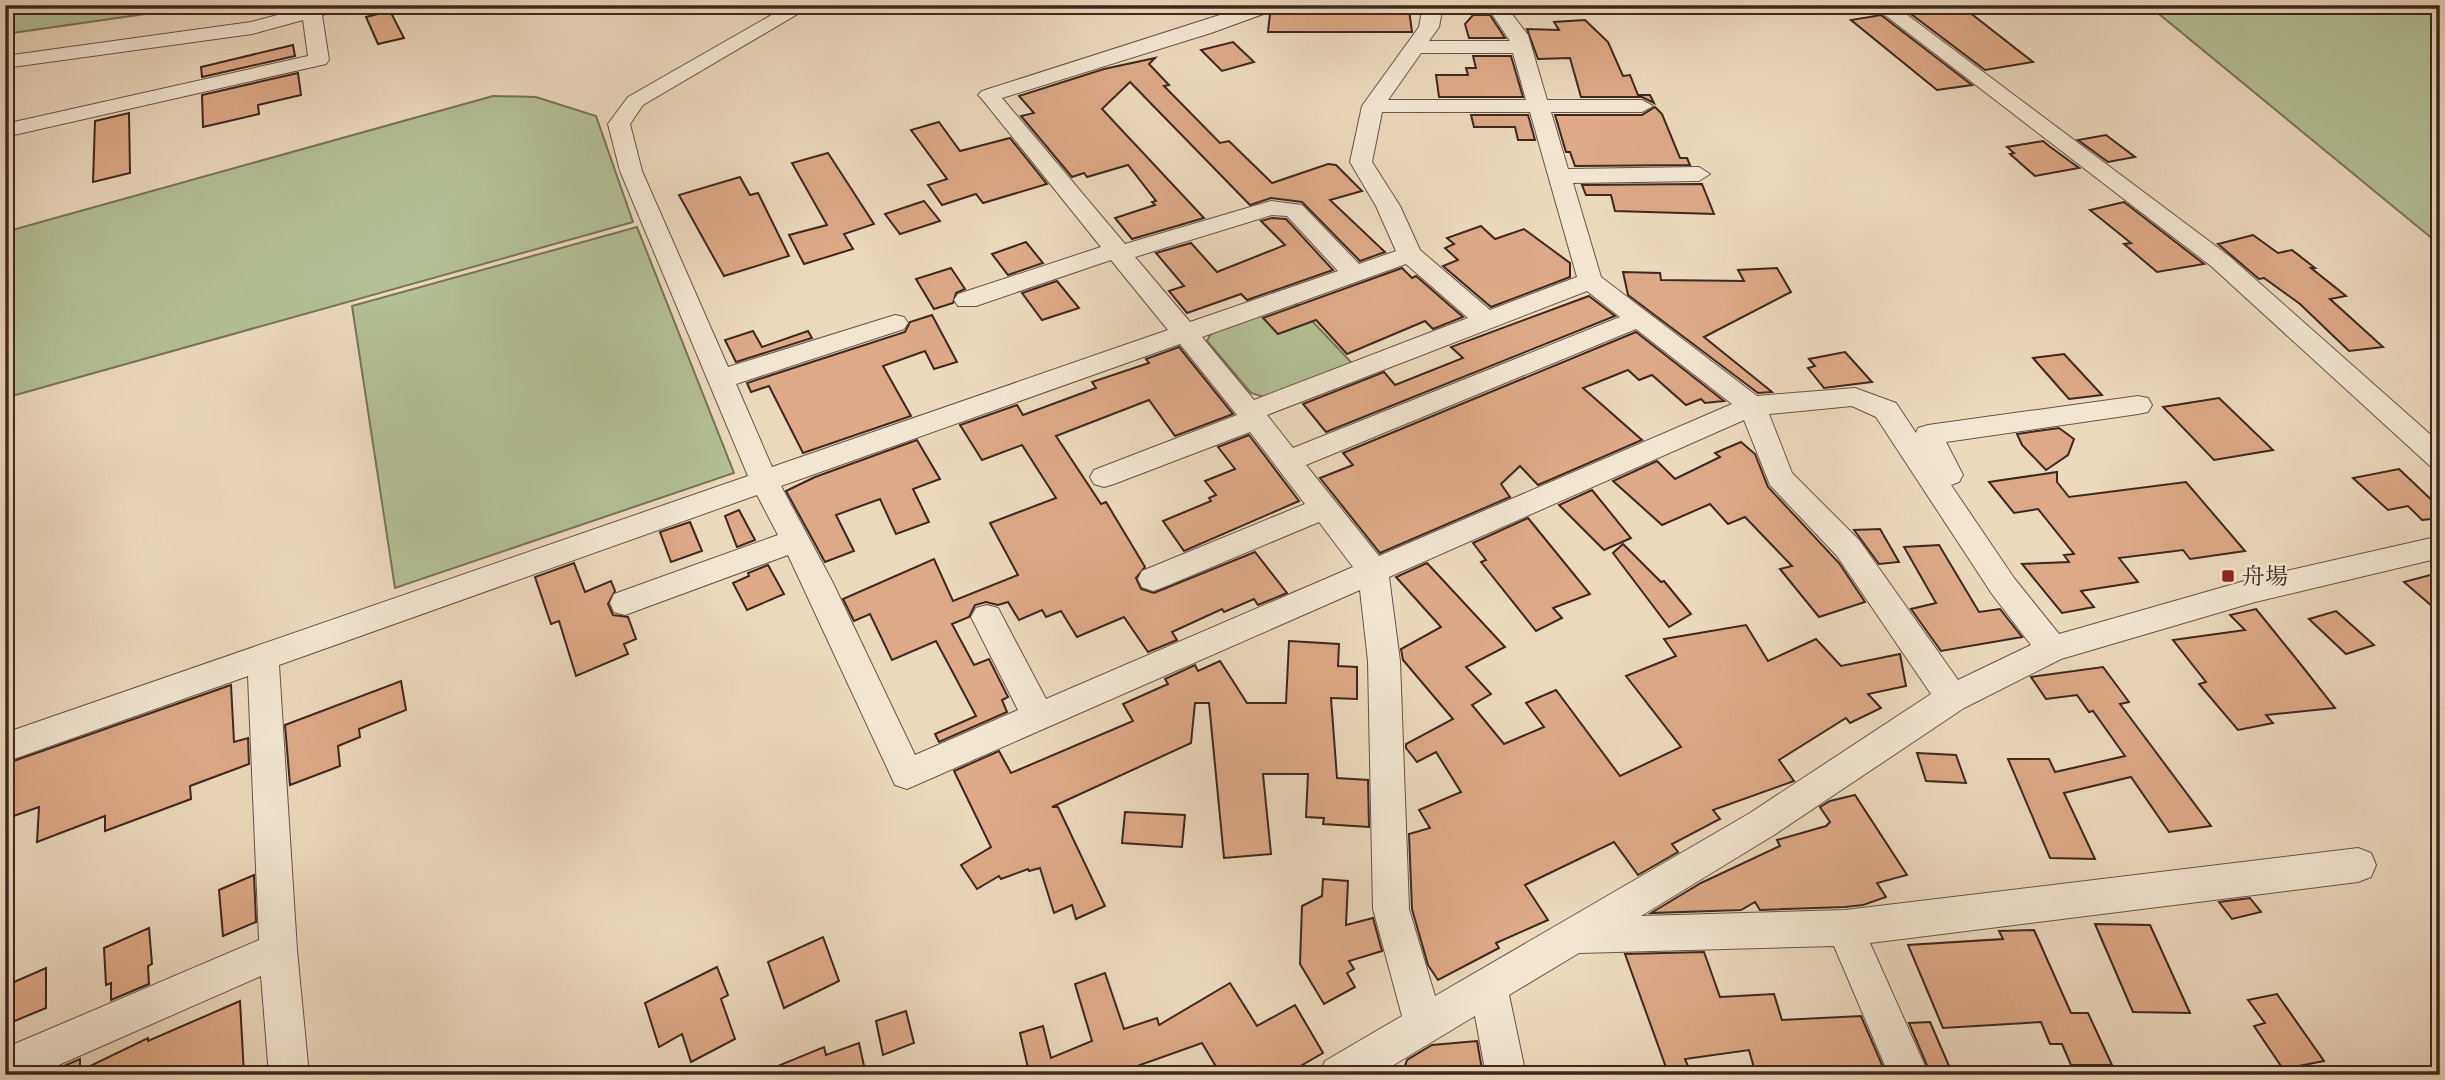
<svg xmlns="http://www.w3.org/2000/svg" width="2445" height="1080" font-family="'IM FELL Double Pica','Noto Serif JP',serif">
	<rect width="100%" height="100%" fill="#ebd9bc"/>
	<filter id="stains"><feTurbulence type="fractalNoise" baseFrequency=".00286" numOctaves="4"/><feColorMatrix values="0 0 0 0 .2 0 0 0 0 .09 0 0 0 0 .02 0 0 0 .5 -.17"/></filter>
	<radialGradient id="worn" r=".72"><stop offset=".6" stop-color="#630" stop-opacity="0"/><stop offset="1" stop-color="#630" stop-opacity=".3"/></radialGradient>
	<g fill="#b3c093" stroke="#787459" stroke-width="2">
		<path d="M5,5H208L5,34Z"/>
		<path d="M2148,5H2426L2440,15V245Z"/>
		<path d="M493,96L536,97L596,116L633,222L5,398V232Z"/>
		<path d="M637,227L734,473L395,588L352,306Z"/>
		<path d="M1295,303L1353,364L1267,398L1251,393L1207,341L1212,332Z"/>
	</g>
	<g fill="#dea986" stroke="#3d281f" stroke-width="2">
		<path d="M1296,5H1382L1383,9L1409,10L1412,32H1268L1270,14L1280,9L1295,10Z"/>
		<path d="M1935,5H1960L2033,62L1985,70L1907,11Z"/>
		<path d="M390,11L404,38L378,44L366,17Z"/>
		<path d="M1473,15H1490L1505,38H1469L1465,24Z"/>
		<path d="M1881,15L1972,85L1937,90L1851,20Z"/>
		<path d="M1585,20L1608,42L1623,76L1630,75L1638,95H1650L1654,103L1642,97H1581L1570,58L1538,59L1527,29L1559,30L1554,22Z"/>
		<path d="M1233,42L1254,62L1222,71L1201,50Z"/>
		<path d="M293,45L295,56L202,77L201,67Z"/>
		<path d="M1473,56H1511L1523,97H1439L1436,75H1468L1466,68H1476Z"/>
		<path d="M1155,58L1149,64L1169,85L1164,86L1220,143L1229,141L1272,183L1328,164L1336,165L1362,191L1330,200L1385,252L1360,261L1302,202L1271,198L1250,205L1130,82L1102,109L1204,218L1132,239L1115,218L1155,205L1152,202L1156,201L1128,165L1087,177L1084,173L1072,177L1021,116L1034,113L1019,96L1104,69Z"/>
		<path d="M298,73L301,95L258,105L259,114L203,127L202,95Z"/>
		<path d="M1655,107L1662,114L1680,158H1687L1690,165L1575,166L1570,152H1566L1555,115H1642Z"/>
		<path d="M129,113L130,173L93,182L95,121Z"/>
		<path d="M1471,115H1528L1535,140H1518L1515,127H1474Z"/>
		<path d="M939,122L960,151L1010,138L1047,184L983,203L976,194L942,205L928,185L947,179L911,130Z"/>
		<path d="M2106,135L2135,157L2108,162L2078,140Z"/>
		<path d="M2043,141L2049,146L2079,168L2035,176L2010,154L2014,153L2007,147Z"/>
		<path d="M828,153L874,224L844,234L853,249L804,264L789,235L827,225L792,163Z"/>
		<path d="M740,177L750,195L758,193L789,256L724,276L679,195Z"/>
		<path d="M1702,184L1714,214L1615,211L1611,195H1586L1582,185Z"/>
		<path d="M924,201L940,221L900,234L885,214Z"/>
		<path d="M2124,202L2204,264L2157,272L2124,244L2131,243L2090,210Z"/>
		<path d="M1272,218L1286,219L1333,270L1247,300L1241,294L1187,313L1169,291L1184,286L1156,253L1191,243L1217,272L1285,245L1261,221Z"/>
		<path d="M1481,226L1495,239L1524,229L1570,263V277L1491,307L1443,266L1458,260L1445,248L1454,244L1447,238Z"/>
		<path d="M2253,235L2278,253L2292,250L2315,268H2311L2346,296L2330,299L2383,347L2349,351L2300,304L2264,278L2259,279L2218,244Z"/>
		<path d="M1026,242L1043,263L1008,275L992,254Z"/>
		<path d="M951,268L965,289L956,293L953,303L934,309L916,279Z"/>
		<path d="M1402,268L1412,278L1416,276L1463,317L1433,329L1425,321L1347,354L1316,320L1278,334L1263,318Z"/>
		<path d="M1777,268L1791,292L1704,337L1772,392L1758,393L1628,295L1623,272L1660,273L1661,280L1744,281L1738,270Z"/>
		<path d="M1057,281L1079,308L1042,320L1022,293Z"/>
		<path d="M1589,296L1615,316L1326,432L1303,404L1384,372L1395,385L1463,358L1451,347Z"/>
		<path d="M932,315L957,362L934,369L925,351L883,366L911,416L803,453L769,386L751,392L747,383L905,332L910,322Z"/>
		<path d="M753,331L762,347L808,331L812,338L736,362L725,340Z"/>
		<path d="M1636,332L1724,401L1705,403L1701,399L1686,405L1652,375L1639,380L1628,370L1583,388L1642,440L1538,485L1520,466L1501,484L1510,497L1380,553L1320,478L1353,465L1343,453Z"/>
		<path d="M1179,347L1233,414L1175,436L1149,400L1056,436L1101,504L1106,502L1145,567L1136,578L1141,589L1154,593L1255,552L1287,593L1258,605L1254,599L1224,612L1222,609L1172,632L1177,640L1148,652L1124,617L1077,637L1061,611L1046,617L1042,610L1019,620L1008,602L998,605L986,602L975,605L969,617L952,624L974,665L989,659L1008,697L1002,700L1007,712L939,742L935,734L976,716L936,641L892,660L870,614L854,621L843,599L934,559L953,601L1018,575L990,523L1056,498L1022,445L982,460L960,425L1017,405L1023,415L1096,388L1092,382L1149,363L1146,359Z"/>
		<path d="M1845,352L1872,382L1824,388L1808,368L1815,366L1809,359Z"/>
		<path d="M2064,354L2102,395L2069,399L2033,358Z"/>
		<path d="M2219,398L2273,450L2214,460L2163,407Z"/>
		<path d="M2059,428L2074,439L2068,455L2046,470L2022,445L2017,434Z"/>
		<path d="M1249,435L1299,501L1184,551L1163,521L1211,501L1209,498L1216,495L1205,481L1235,469L1218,447Z"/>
		<path d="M917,440L940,479L913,489L929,522L896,534L880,499L836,515L854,551L825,562L786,491L815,477Z"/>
		<path d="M1741,442L1755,454L1768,487L1839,563L1865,602L1819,617L1780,569L1792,566L1745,517L1728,524L1710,504L1662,525L1613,481L1657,461L1675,479L1720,457L1715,453Z"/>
		<path d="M2399,469L2440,508V518L2422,520L2408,506L2388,510L2353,478Z"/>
		<path d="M2057,472V482L2069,497L2186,482L2245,551L2190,559L2183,550L2119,558L2138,582L2081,591L2094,607L2062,613L2022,564L2069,562L2064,555L2074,554L2038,509L2014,513L1989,482Z"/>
		<path d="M1592,490L1631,538L1604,550L1559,505Z"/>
		<path d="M739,510L755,540L737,547L725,516Z"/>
		<path d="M1528,518L1590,594L1553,608L1562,618L1536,631L1481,562L1486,560L1473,543Z"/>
		<path d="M690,522L702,551L671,562L660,532Z"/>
		<path d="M1880,529L1899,562L1879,564L1854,530Z"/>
		<path d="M1623,544L1661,582L1664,581L1691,614L1669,627L1613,553Z"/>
		<path d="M1939,545L1979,612L2000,609L2022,637L1941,651L1911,609L1936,603L1904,547Z"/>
		<path d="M574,563L585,592L611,581L615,591L608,604L613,615L628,617L636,639L624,644L628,654L576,676L559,621L551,624L535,577Z"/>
		<path d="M1427,563L1505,647L1466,667L1491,694L1472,705L1504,744L1544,727L1526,703L1556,690L1620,776L1681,747L1626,676L1676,656L1664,639L1746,625L1768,661L1816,639L1841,666L1900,654L1906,686L1868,694L1881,708L1850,723L1846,718L1779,760L1794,781L1713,810L1720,819L1672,844L1678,852L1638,875L1614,842L1525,885L1548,920L1496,943L1499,948L1438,980L1428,965L1412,909L1409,834L1430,828L1419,810L1461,792L1436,752L1417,762L1406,748V744L1453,719L1403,660L1401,649L1441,627L1396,577Z"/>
		<path d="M768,565L784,594L747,610L733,583L749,576L748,573Z"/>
		<path d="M2430,575L2440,583V613L2404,582Z"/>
		<path d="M2256,609L2302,666L2335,708L2266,715L2273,723L2238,730L2199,684L2206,682L2173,640L2245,630L2230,615Z"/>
		<path d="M2336,611L2374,645L2346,654L2309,619Z"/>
		<path d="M1289,641L1339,644L1338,666L1357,667V699L1331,698L1337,778L1368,780L1369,827L1323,824L1324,818L1306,817L1308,774H1263L1271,854L1224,858L1209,703H1195L1191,743L1052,807H1058L1105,906L1076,919L1072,905L1054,913L1040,868L1029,871L1028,869L1001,879L999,876L977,889L961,865L991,847L954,771L999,751L1011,773L1133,721L1123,704L1168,684L1165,679L1195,665L1198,671L1220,661L1247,703H1286Z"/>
		<path d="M2103,667L2129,702L2120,704L2211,826L2169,832L2131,777L2064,793L2095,859L2050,858L2008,759H2049L2055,772L2125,756L2093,711L2089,712L2077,695L2046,699L2031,677Z"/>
		<path d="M401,681L406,710L359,729L360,737L338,746L340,766L290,785L285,725Z"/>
		<path d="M231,685L234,742L248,738L249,764L190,786L191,799L105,831V816L37,842L39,807L5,819V764Z"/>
		<path d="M1917,753L1956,755L1966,783L1926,781Z"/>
		<path d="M1855,795L1907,875L1877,883L1886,897L1863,905L1845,907L1760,910L1755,902L1741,910L1651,913L1701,883L1780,846L1777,840L1826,826L1830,822L1820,807L1830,801Z"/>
		<path d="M1125,812L1185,815L1182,847L1122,843Z"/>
		<path d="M254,875L256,922L223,936L219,890Z"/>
		<path d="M1323,879L1348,881L1346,925L1373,918L1382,951L1349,961L1354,969L1347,973L1355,987L1324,1004L1300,964L1302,906L1322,896Z"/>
		<path d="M2250,898L2261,912L2232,919L2219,902Z"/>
		<path d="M2095,924L2150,925L2190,1013L2133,1012Z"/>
		<path d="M149,928L152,964L148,966L149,984L111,1000V983L106,985L104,948Z"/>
		<path d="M2034,930L2071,1013H2088L2112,1065H2071L2062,1044H2050L2041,1022L1943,1028L1908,945L2003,939L1999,931Z"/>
		<path d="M823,937L839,981L784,1008L768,962Z"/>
		<path d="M1704,952L1720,997L1774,994L1782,1020L1861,1016L1883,1067L1799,1072L1800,1075H1756L1749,1050L1685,1059L1688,1066L1667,1070L1625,954Z"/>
		<path d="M717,967L728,995L721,999L735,1039L691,1062L682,1034L659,1047L645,1003Z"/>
		<path d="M46,968V1008L5,1025V986Z"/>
		<path d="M1105,973L1124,1029L1157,1018L1159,1025L1230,983L1257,1026L1295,1005L1323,1053L1285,1075H1221L1202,1043L1137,1066L1141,1075H1012L1028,1068L1020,1033L1043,1026L1051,1058L1092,1041L1075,984Z"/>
		<path d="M2277,994L2324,1061L2283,1069L2254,1026L2265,1023L2248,1000Z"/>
		<path d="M240,1001L244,1075H43L80,1059V1071L148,1038V1041Z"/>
		<path d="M906,1011L914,1043L883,1055L876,1021Z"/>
		<path d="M1930,1022L1953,1075H1931L1909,1023Z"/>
		<path d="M1477,1041L1483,1075H1402L1407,1060L1432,1045Z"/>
		<path d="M859,1043L866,1075H756L824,1047L826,1055Z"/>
	</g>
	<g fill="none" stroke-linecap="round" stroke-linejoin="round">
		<g stroke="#685446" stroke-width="2">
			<g id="minor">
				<path d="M315,5H347L345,9L322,15L329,60L326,64L5,137V124L308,56L303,20L252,34L5,68V56L251,22Z"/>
				<path d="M789,5H813L643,105L630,124L642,171L728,367L895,315L904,317L908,323L904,329L736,384L772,467L1168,330L1111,260L976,306H958L954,300L958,294L1101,247L982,99L978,95L982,91L1251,5H1279L1277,9L1211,33L1002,98L1125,244L1271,201L1302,205L1359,264L1396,251L1376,206L1350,162L1362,106L1419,27L1423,5H1443L1439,27L1429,41H1510L1486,5H1505L1528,35L1547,100H1642L1653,106L1642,112H1551L1568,169L1699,167L1710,174L1699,181L1573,183L1601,277L1757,396L1855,388L1896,403L1916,433L1918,428L1928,425L2138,396L2148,398L2152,405L2148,412L2138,414L1946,442L1963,475L1959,482L1951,485L2014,578L2059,634L2255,578L2440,536V558L2255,602L2061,659L1964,708L1774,835L1641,916L1845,910L2358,848L2371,853L2376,865L2371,877L2358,882L1870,943L1929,1075H1889L1834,946L1579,953L1509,995L1526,1075H1486L1475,1016L1377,1075H1319L1325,1061L1402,1016L1373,909L1368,661L1360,590L907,789L895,785L788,555L625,615L614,612L610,603L614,594L778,535L757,495L279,665L297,950L309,1075H269L261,976L36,1075H5V1048L259,940L248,676L5,762V733L748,476L620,171L608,124L628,97ZM1421,53H1513L1526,100H1388ZM1382,112H1530L1577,277L1490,310L1420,250L1400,206L1372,162ZM1272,215L1287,216L1338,271L1190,322L1135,257ZM1406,264L1468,318L1254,400L1202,337ZM1587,291L1620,317L1293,448L1267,415ZM1636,329L1732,404L1379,556L1306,465ZM1180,344L1237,415L1094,470L1090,477L1094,484L1104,487L1114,484L1250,432L1305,504L1142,571L1138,579L1142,587L1153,591L1164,587L1319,522L1353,567L1046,699L998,608L987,605L976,608L971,617L1018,710L915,755L832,581L781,486ZM1852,406L1876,417L1992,594L2031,645L1958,680L1859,540L1792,473L1769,414ZM1744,420L1770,485L1837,556L1931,694L1750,813L1435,996L1409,909L1400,661L1389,577Z"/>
				<path d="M1872,5H1894L2229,256L2440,443V469L2430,466L2211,266Z"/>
			</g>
		</g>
		<use href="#minor" fill="#f2e6d3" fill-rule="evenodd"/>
	</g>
	<rect fill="#8f2418" stroke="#f2e6d3" stroke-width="2.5" x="2221" y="569" width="14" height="14" rx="3.5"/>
	<g text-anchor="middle" stroke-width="5" stroke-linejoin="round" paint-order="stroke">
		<g font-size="23" fill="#3d281f" stroke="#f2e6d3" text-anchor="start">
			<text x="2242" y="584">舟場</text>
		</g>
	</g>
	<rect width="2445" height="1080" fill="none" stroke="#ebd9bc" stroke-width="28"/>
	<rect x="7" y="7" width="2431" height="1066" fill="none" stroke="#3d281f" stroke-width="3.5"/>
	<rect x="14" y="14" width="2417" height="1052" fill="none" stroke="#3d281f" stroke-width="2"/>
	<rect width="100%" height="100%" filter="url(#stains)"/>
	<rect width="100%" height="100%" fill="url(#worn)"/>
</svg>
